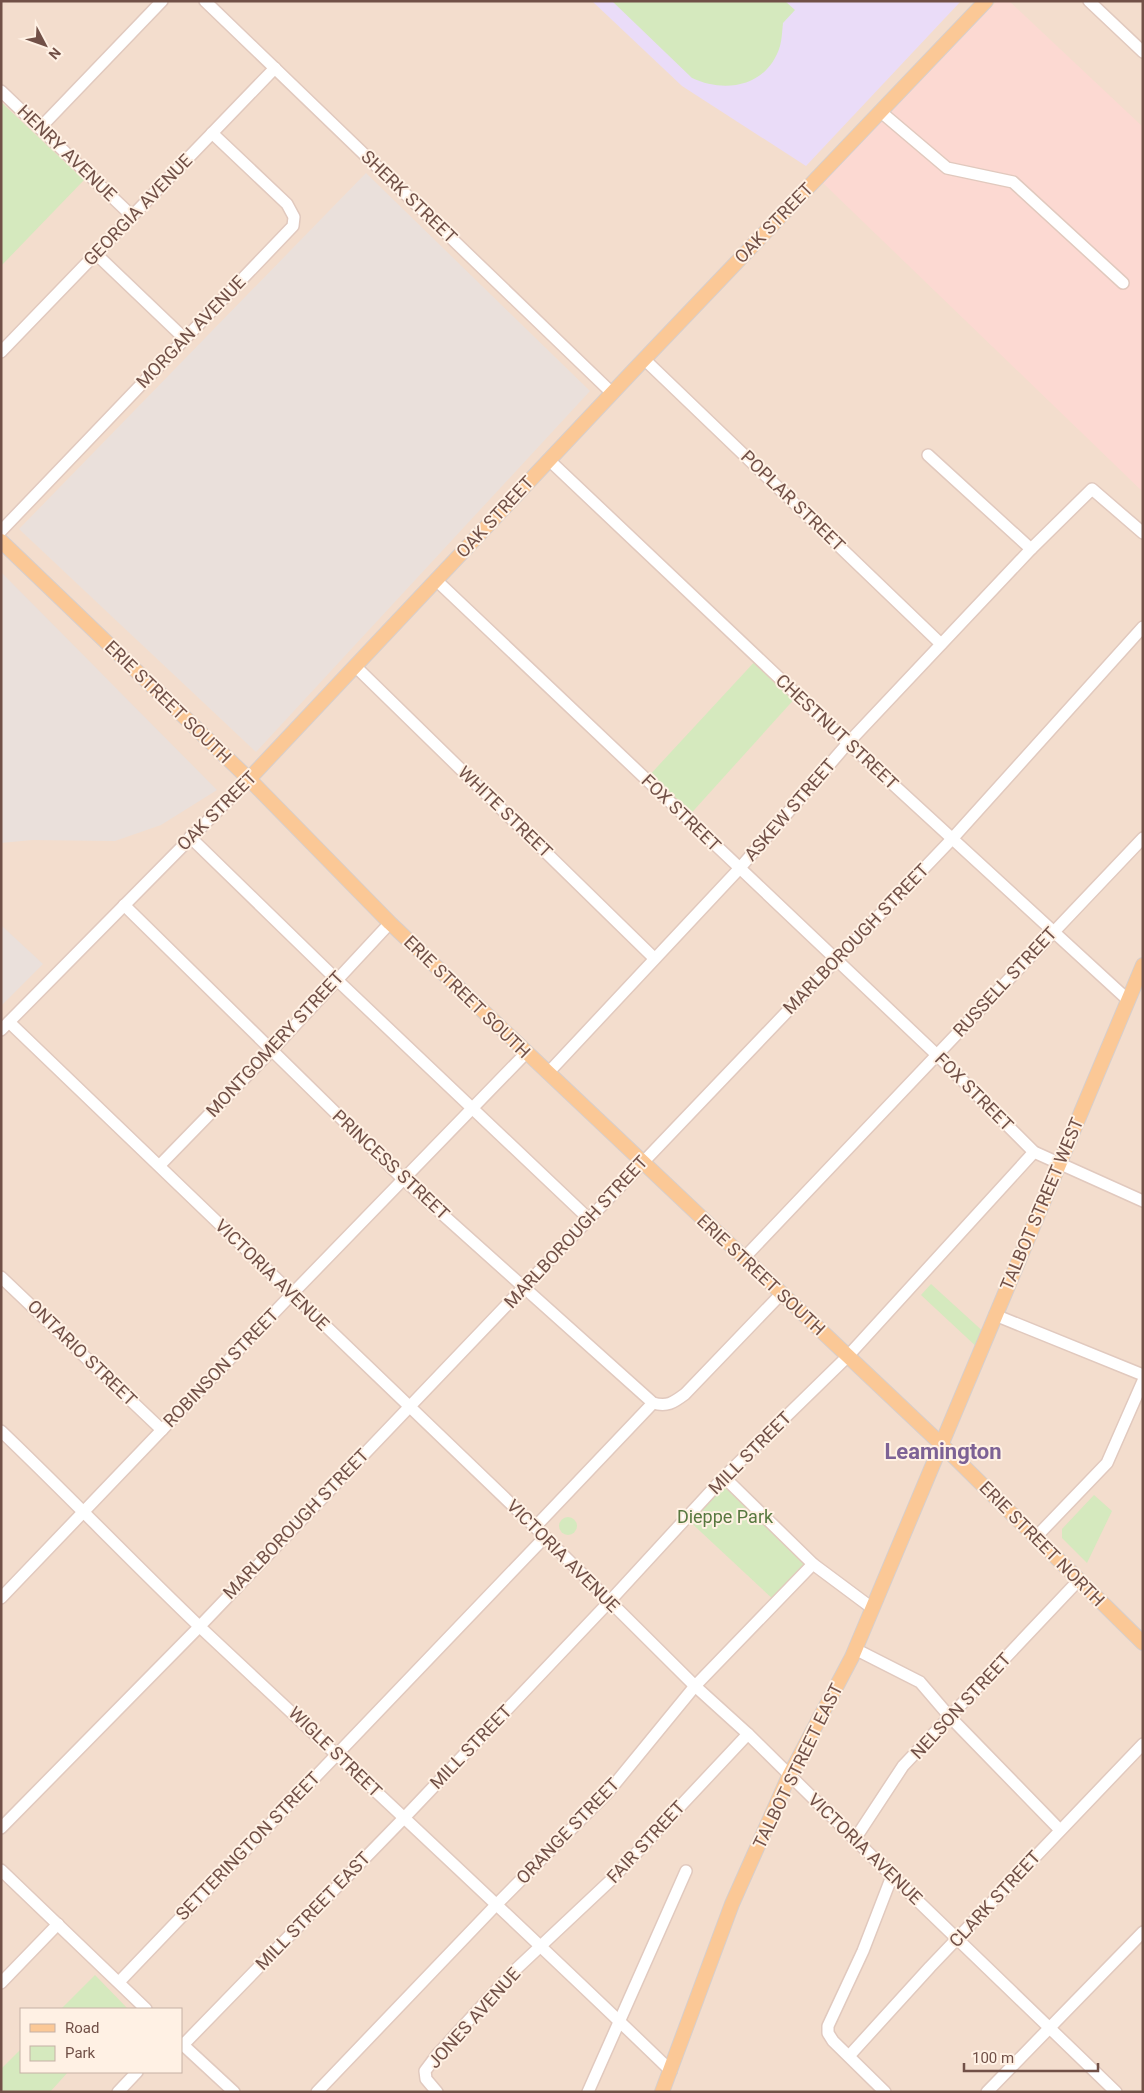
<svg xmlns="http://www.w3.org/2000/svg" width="1144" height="2093" font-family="Roboto,sans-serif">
	<rect width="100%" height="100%" fill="#fcecde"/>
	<path fill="#f3ddcd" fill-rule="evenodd" d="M1,1H1143V2092H1ZM21,2009H181V2072H21Z"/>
	<path fill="#fcd9d2" d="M997,1H1009L1143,127V492L823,183Z"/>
	<g fill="#eae0db">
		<path d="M366,173L590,391L256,752L19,529Z"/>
		<path d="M1,572L217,790L161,825L115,841L32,840L1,843Z"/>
		<path d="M1,925L43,964L1,1006Z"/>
	</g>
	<path fill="#eadcf8" d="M592,1H961L806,166L682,86Z"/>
	<g fill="#d5e9be">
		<path d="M612,1H785L795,10L783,23C782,31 782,39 780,46C768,86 726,94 692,78Z"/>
		<path d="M1,102L84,180L1,266Z"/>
		<path d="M758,658L798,695L686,819L646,779Z"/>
		<path d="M931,1284L987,1335L980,1350L921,1295Z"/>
		<path d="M724,1477L813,1564L776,1602L686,1518Z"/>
		<path d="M1094,1495L1112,1511L1087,1563L1062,1538V1529Z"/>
		<circle cx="568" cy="1526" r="9"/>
		<path d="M95,1975L128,2009H61Z"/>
		<path d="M21,2049V2072H68L50,2092H1V2069Z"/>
	</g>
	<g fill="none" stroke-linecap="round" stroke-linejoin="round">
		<g stroke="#e1c9be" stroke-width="14">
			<g id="minor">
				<path d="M205,1L612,393"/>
				<path d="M1089,1L1143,52"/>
				<path d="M1,91L132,216"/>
				<path d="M881,112L947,168L1013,182L1123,283"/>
				<path d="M40,128L162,1"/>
				<path d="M96,254L185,339"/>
				<path d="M1,352L275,68"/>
				<path d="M644,359L941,644"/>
				<path d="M928,455L1031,549"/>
				<path d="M549,460L848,743L1128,1000"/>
				<path d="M1,531L293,226L294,217L287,204L212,133"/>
				<path d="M436,580L937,1055L1034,1152L1143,1201"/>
				<path d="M355,666L654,958"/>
				<path d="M190,837L336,979L589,1219"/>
				<path d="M124,905L403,1179L653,1403C667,1407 673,1403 685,1394L782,1293"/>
				<path d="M9,1022L535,1527L695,1686L748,1734L892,1876L1116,2092"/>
				<path d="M1,1030L249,779"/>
				<path d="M548,1073L739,869L848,743L1031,549L1092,489L1143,533"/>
				<path d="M160,1165L271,1051L390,923"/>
				<path d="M744,1258L1143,838"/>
				<path d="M1,1277L162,1430"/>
				<path d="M995,1315L1143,1375"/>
				<path d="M1,1431C68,1495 133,1563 200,1627C357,1774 516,1921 671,2071"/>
				<path d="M724,1477L813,1564L872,1608"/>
				<path d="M535,1527L653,1403"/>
				<path d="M1035,1538L1107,1463L1143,1381"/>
				<path d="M1,1598L292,1294L526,1053"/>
				<path d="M855,1649L920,1682L950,1717L1060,1830"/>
				<path d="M1,1828L200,1626L952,839L1143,627"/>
				<path d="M855,1839L903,1766L1078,1581"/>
				<path d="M1,1870L146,2009"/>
				<path d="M119,1982L545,1537"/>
				<path d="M1,1983L58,1924"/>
				<path d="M181,2043L234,2092"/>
				<path d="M183,2045L403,1819L609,1602L724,1477L847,1357L1034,1152"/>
				<path d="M849,2056L930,1967L1143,1744"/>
				<path d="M118,2092L137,2072"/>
				<path d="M317,2092L496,1905L609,1791L695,1686L813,1564"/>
				<path d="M437,2092L426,2079L425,2071L437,2055L513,1972L611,1880L748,1734"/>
				<path d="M588,2092L686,1871"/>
				<path d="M885,2092L833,2041L828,2033V2026L863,1951L892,1876"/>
				<path d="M987,2092L1143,1932"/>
			</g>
		</g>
		<g stroke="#d7cecb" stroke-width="16">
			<g id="major">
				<path d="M1,541L249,779L390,923L941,1444L1143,1643"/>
				<path d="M249,779L632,372L986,1"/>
				<path d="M662,2092L732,1904L789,1776L852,1657L1143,965"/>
			</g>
		</g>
		<use href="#minor" stroke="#fff" stroke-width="11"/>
		<use href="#major" stroke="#fbc896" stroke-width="14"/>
	</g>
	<g text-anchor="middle" stroke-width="4" stroke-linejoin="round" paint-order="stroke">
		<g font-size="18" fill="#715047" stroke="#fff1e4">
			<text transform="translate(67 153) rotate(44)" y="6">HENRY AVENUE</text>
			<text transform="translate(409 197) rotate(44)" y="6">SHERK STREET</text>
			<text transform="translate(138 210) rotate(-46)" y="6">GEORGIA AVENUE</text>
			<text transform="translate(774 223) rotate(-46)" y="6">OAK STREET</text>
			<text transform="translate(191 332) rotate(-46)" y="6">MORGAN AVENUE</text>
			<text transform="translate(793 501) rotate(44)" y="6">POPLAR STREET</text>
			<text transform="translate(495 517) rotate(-47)" y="6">OAK STREET</text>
			<text transform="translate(168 702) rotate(44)" y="6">ERIE STREET SOUTH</text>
			<text transform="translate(837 732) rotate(43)" y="6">CHESTNUT STREET</text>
			<text transform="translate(790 810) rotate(-49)" y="6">ASKEW STREET</text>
			<text transform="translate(217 811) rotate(-45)" y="6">OAK STREET</text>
			<text transform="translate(505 812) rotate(44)" y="6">WHITE STREET</text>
			<text transform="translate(681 813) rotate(44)" y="6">FOX STREET</text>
			<text transform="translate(856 939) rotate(-46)" y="6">MARLBOROUGH STREET</text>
			<text transform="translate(1005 982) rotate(-47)" y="6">RUSSELL STREET</text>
			<text transform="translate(467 997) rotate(44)" y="6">ERIE STREET SOUTH</text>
			<text transform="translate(275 1044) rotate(-47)" y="6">MONTGOMERY STREET</text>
			<text transform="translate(974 1092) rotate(45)" y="6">FOX STREET</text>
			<text transform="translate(391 1165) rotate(43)" y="6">PRINCESS STREET</text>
			<text transform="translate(1042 1204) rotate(-67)" y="6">TALBOT STREET WEST</text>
			<text transform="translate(576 1232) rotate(-47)" y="6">MARLBOROUGH STREET</text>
			<text transform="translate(272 1275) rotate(44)" y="6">VICTORIA AVENUE</text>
			<text transform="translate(761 1275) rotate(43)" y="6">ERIE STREET SOUTH</text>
			<text transform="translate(82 1353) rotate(44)" y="6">ONTARIO STREET</text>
			<text transform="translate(221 1368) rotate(-46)" y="6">ROBINSON STREET</text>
			<text transform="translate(750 1453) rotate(-45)" y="6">MILL STREET</text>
			<text transform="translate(296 1524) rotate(-46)" y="6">MARLBOROUGH STREET</text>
			<text transform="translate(1042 1544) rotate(45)" y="6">ERIE STREET NORTH</text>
			<text transform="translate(563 1556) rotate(45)" y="6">VICTORIA AVENUE</text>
			<text transform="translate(961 1706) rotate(-47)" y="6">NELSON STREET</text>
			<text transform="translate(471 1747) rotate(-46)" y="6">MILL STREET</text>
			<text transform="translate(335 1752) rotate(44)" y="6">WIGLE STREET</text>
			<text transform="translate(798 1766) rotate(-64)" y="6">TALBOT STREET EAST</text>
			<text transform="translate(568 1831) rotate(-46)" y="6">ORANGE STREET</text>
			<text transform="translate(646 1842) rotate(-47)" y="6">FAIR STREET</text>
			<text transform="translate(248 1846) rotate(-46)" y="6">SETTERINGTON STREET</text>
			<text transform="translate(865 1849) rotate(44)" y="6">VICTORIA AVENUE</text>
			<text transform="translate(995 1899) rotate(-47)" y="6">CLARK STREET</text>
			<text transform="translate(313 1911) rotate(-46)" y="6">MILL STREET EAST</text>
			<text transform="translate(474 2018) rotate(-48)" y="6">JONES AVENUE</text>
		</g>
		<g font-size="18" fill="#57783f" stroke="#fff1e4">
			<text x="725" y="1523">Dieppe Park</text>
		</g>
		<g font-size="22" font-weight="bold" fill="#7d6295" stroke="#fff1e4">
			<text x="943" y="1459">Leamington</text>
		</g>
	</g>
	<rect width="1144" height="2093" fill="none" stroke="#715047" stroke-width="5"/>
	<rect x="20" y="2008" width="162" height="65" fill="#fff1e4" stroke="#c6b1a5"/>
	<rect x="30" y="2024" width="25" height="8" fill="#fbc896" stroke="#c6b1a5"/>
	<text x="65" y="2033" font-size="15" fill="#715047">Road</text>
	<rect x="30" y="2046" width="25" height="15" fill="#d5e9be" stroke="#c6b1a5"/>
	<text x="65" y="2058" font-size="15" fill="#715047">Park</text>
	<g transform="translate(45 45) rotate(131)" stroke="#fff1e4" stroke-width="4" paint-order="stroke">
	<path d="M0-4L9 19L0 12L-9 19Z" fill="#715047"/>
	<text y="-8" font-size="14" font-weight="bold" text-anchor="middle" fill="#715047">N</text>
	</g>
	<path d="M964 2063v8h134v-8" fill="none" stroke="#715047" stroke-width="2.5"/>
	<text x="972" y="2063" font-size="15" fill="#715047" stroke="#fff1e4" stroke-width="4" paint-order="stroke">100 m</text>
</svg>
